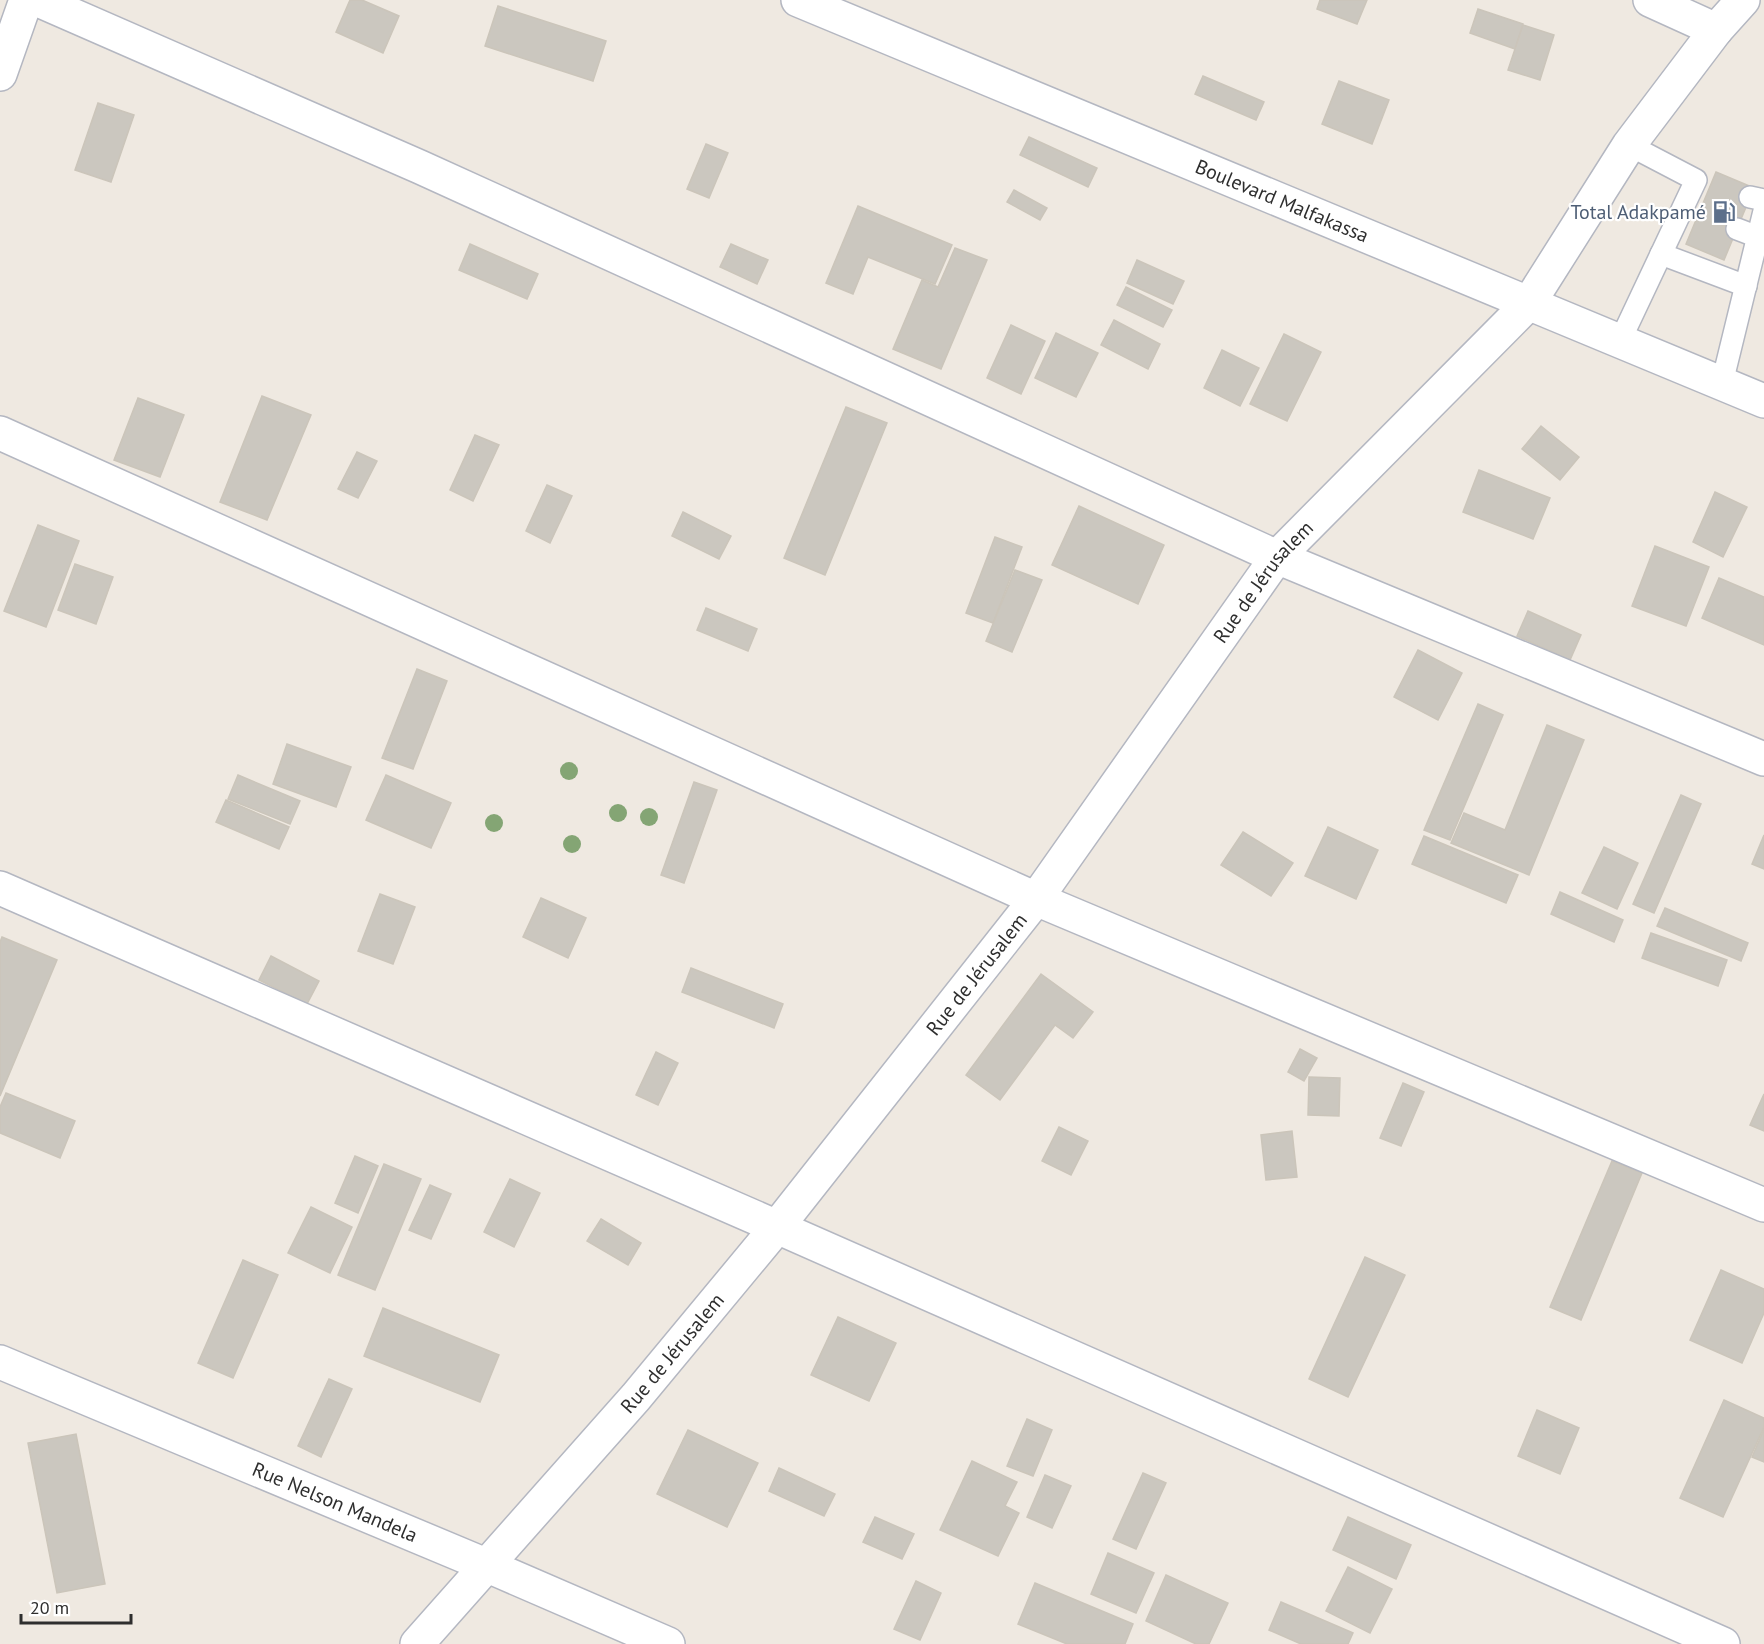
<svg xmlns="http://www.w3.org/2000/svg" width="1764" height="1644" font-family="'PT Sans',sans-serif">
	<rect width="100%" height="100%" fill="#efe9e1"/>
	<g fill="#cbc7bf" stroke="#cbc5ba" stroke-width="1.5">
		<path d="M350,0H362L399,16L383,53L336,32Z"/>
		<path d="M1320,0H1367L1357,24L1317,9Z"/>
		<path d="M498,6L606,41L593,81L485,46Z"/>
		<path d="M1478,9L1523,24L1515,49L1470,33Z"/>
		<path d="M1523,25L1554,35L1540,80L1508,70Z"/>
		<path d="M1203,76L1264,102L1256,120L1195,94Z"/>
		<path d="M1339,81L1389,100L1372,144L1322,124Z"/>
		<path d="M98,103L134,115L111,182L75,170Z"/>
		<path d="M1029,137L1097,168L1088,187L1020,155Z"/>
		<path d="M706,144L728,153L709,198L687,189Z"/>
		<path d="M1716,172L1754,188L1724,260L1686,244Z"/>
		<path d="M1014,190L1047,208L1040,220L1007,202Z"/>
		<path d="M858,206L952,245L935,284L868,257L853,294L826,283Z"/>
		<path d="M470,244L538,274L527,299L459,270Z"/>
		<path d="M731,244L768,260L757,284L720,267Z"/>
		<path d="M955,248L987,260L941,369L893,349L922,280L938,287Z"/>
		<path d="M1137,260L1184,281L1173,304L1127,283Z"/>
		<path d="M1126,287L1172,310L1163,327L1117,305Z"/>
		<path d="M1114,320L1160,344L1148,369L1101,345Z"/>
		<path d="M1011,325L1045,341L1021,394L987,378Z"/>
		<path d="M1056,333L1098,353L1076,397L1035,378Z"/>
		<path d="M1284,334L1321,352L1287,421L1250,404Z"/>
		<path d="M1222,350L1259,368L1240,406L1204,388Z"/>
		<path d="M262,396L311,415L267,520L220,502Z"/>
		<path d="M138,398L184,415L160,477L114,460Z"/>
		<path d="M846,407L887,423L825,575L784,558Z"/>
		<path d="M1541,426L1579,457L1560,480L1522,449Z"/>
		<path d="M475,435L499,445L473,501L450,490Z"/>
		<path d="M357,452L377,461L358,498L338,489Z"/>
		<path d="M1479,470L1550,498L1533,539L1463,512Z"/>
		<path d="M547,485L572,496L550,543L526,531Z"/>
		<path d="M1715,492L1747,507L1723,557L1693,542Z"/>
		<path d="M1079,506L1164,545L1138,604L1052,565Z"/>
		<path d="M683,512L731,536L719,559L672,536Z"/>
		<path d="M38,525L79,541L46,627L4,611Z"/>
		<path d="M995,537L1022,547L993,623L966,613Z"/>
		<path d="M1655,546L1709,567L1686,626L1632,606Z"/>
		<path d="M75,564L113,577L96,624L58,610Z"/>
		<path d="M1015,570L1042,580L1012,652L986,641Z"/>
		<path d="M1719,578L1764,597V645L1702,618Z"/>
		<path d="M706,608L757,629L748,651L697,630Z"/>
		<path d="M1528,611L1581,635L1570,660L1517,636Z"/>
		<path d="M1418,650L1462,673L1438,720L1394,697Z"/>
		<path d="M417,669L447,681L413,769L382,758Z"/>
		<path d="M1478,704L1503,715L1450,840L1424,830Z"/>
		<path d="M1547,725L1584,740L1529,875L1451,843L1464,813L1505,830Z"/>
		<path d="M287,744L351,767L336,807L273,784Z"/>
		<path d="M238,775L300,801L290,824L228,799Z"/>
		<path d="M386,775L451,803L431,848L366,820Z"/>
		<path d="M694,782L717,790L684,883L661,875Z"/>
		<path d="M1681,795L1701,804L1654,913L1633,904Z"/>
		<path d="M226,800L289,827L279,849L216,822Z"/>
		<path d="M1328,827L1378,850L1356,899L1305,876Z"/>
		<path d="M1243,832L1293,863L1271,896L1221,865Z"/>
		<path d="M1764,835V869L1752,864Z"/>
		<path d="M1424,836L1518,875L1506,903L1412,864Z"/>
		<path d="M1604,847L1638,863L1617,909L1582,893Z"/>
		<path d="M1560,892L1623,920L1614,942L1551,914Z"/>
		<path d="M380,894L415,907L393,964L358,951Z"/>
		<path d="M541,898L586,918L568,958L523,937Z"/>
		<path d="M1665,908L1748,943L1741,961L1657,926Z"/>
		<path d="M1651,933L1727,960L1718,986L1642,958Z"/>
		<path d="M2,937L57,960L0,1096V942Z"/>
		<path d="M271,956L319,981L307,1004L259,980Z"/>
		<path d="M691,968L783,1004L774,1028L682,992Z"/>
		<path d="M1041,974L1093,1012L1073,1038L1055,1025L1000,1100L966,1075Z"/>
		<path d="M1300,1049L1317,1058L1304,1081L1288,1072Z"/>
		<path d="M656,1052L678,1063L658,1105L636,1095Z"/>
		<path d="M1309,1077L1340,1078L1339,1116L1308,1115Z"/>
		<path d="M1403,1083L1424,1092L1401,1146L1380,1138Z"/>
		<path d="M6,1093L75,1121L60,1158L0,1133V1107Z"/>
		<path d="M1764,1094V1131L1750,1125Z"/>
		<path d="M1059,1127L1088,1141L1071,1175L1042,1161Z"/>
		<path d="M1292,1131L1297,1177L1266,1180L1261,1135Z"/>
		<path d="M355,1156L378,1166L358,1213L335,1203Z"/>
		<path d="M1612,1161L1642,1173L1581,1320L1550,1307Z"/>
		<path d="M384,1164L421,1179L375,1290L338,1275Z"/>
		<path d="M510,1179L540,1193L514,1247L484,1232Z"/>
		<path d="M430,1185L451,1194L431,1239L409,1230Z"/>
		<path d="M311,1207L352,1227L330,1273L288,1253Z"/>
		<path d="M601,1219L641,1243L628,1265L587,1241Z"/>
		<path d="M1365,1257L1405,1275L1348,1397L1309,1379Z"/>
		<path d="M243,1260L278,1275L233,1378L198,1363Z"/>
		<path d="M1721,1270L1764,1289V1313L1742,1363L1690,1340Z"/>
		<path d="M383,1308L499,1355L480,1402L364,1356Z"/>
		<path d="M838,1317L896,1343L869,1401L811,1375Z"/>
		<path d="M329,1379L352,1389L321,1457L298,1446Z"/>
		<path d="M1724,1400L1764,1418V1427L1723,1517L1680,1498Z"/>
		<path d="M1537,1410L1579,1428L1560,1474L1518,1456Z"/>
		<path d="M1027,1419L1052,1430L1033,1476L1007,1466Z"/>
		<path d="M1764,1429V1462L1752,1457Z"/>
		<path d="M688,1430L758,1463L727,1527L657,1494Z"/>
		<path d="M76,1434L105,1584L57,1593L28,1443Z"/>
		<path d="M972,1461L1017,1482L1005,1506L1019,1513L998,1556L940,1530Z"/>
		<path d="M779,1468L835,1494L824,1516L769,1491Z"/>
		<path d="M1143,1473L1166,1483L1136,1549L1113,1539Z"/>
		<path d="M1045,1475L1071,1486L1052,1528L1027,1517Z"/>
		<path d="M875,1517L914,1534L902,1559L863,1542Z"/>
		<path d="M1348,1517L1411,1545L1396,1579L1333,1550Z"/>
		<path d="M1108,1553L1154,1573L1136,1613L1091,1594Z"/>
		<path d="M1348,1567L1392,1589L1370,1633L1326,1611Z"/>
		<path d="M1166,1575L1228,1603L1209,1644H1196L1146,1621Z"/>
		<path d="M916,1581L941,1593L920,1640L894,1629Z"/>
		<path d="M1035,1583L1133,1624L1125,1644H1067L1018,1624Z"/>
		<path d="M1281,1602L1353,1633L1348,1644H1301L1269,1630Z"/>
	</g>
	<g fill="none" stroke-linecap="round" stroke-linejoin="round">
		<g stroke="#b4b7c1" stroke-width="24">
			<g id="service">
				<path d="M1750,197L1764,200"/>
				<path d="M1737,229L1758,237"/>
				<path d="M1661,254L1746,286"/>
				<path d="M1620,341L1696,180L1629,145"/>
				<path d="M1722,383L1764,211"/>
			</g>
		</g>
		<g stroke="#b4b7c1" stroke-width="36">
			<g id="minor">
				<path d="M38,0L420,167L1277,557L1764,759"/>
				<path d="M1650,0L1716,30"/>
				<path d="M0,74L26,0"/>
				<path d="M0,433L1036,899L1764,1205"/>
				<path d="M0,888L777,1227L1723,1644"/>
				<path id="s1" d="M0,1362L488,1566L668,1644"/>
				<path id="s2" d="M417,1644L636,1397L777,1227L1036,899L1277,557L1529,303L1629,145L1716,30L1743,0"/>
			</g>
		</g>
		<g stroke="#b4b7c1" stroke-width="36">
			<g id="tertiary">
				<path id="s3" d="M798,0L1764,401"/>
			</g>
		</g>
		<use href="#service" stroke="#fff" stroke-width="21"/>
		<use href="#minor" stroke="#fff" stroke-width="33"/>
		<use href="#tertiary" stroke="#fff" stroke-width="33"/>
	</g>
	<g fill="#84a574">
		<circle cx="569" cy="771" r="9"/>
		<circle cx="618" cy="813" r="9"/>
		<circle cx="649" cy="817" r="9"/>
		<circle cx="494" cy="823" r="9"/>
		<circle cx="572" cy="844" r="9"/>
	</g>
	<defs>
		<g id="fuel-bare" transform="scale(1.8)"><path d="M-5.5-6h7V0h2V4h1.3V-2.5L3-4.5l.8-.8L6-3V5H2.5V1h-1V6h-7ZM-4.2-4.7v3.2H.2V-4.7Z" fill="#5c6f8a" stroke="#fff" stroke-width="2.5" paint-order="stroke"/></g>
	</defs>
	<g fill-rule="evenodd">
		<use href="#fuel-bare" x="1724" y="212"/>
	</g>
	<g text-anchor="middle" stroke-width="4.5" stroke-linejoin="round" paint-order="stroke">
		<g font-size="20" fill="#2e2e2e" stroke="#fff">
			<text dy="7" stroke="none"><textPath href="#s3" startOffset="524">Boulevard Malfakassa</textPath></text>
			<text dy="7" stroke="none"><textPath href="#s2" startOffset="1359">Rue de Jérusalem</textPath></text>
			<text dy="7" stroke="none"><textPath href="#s2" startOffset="873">Rue de Jérusalem</textPath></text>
			<text dy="7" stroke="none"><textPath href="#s2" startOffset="387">Rue de Jérusalem</textPath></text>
			<text dy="7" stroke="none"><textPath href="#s1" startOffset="363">Rue Nelson Mandela</textPath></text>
		</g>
		<g font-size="20" fill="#4e5e75" stroke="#fff" text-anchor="end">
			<text x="1706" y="219">Total Adakpamé</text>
		</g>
	</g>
	<path d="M21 1614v9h110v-9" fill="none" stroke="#2e2e2e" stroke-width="3"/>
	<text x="30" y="1614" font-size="18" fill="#2e2e2e" stroke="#ffffff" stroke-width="4.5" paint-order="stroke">20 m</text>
</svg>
